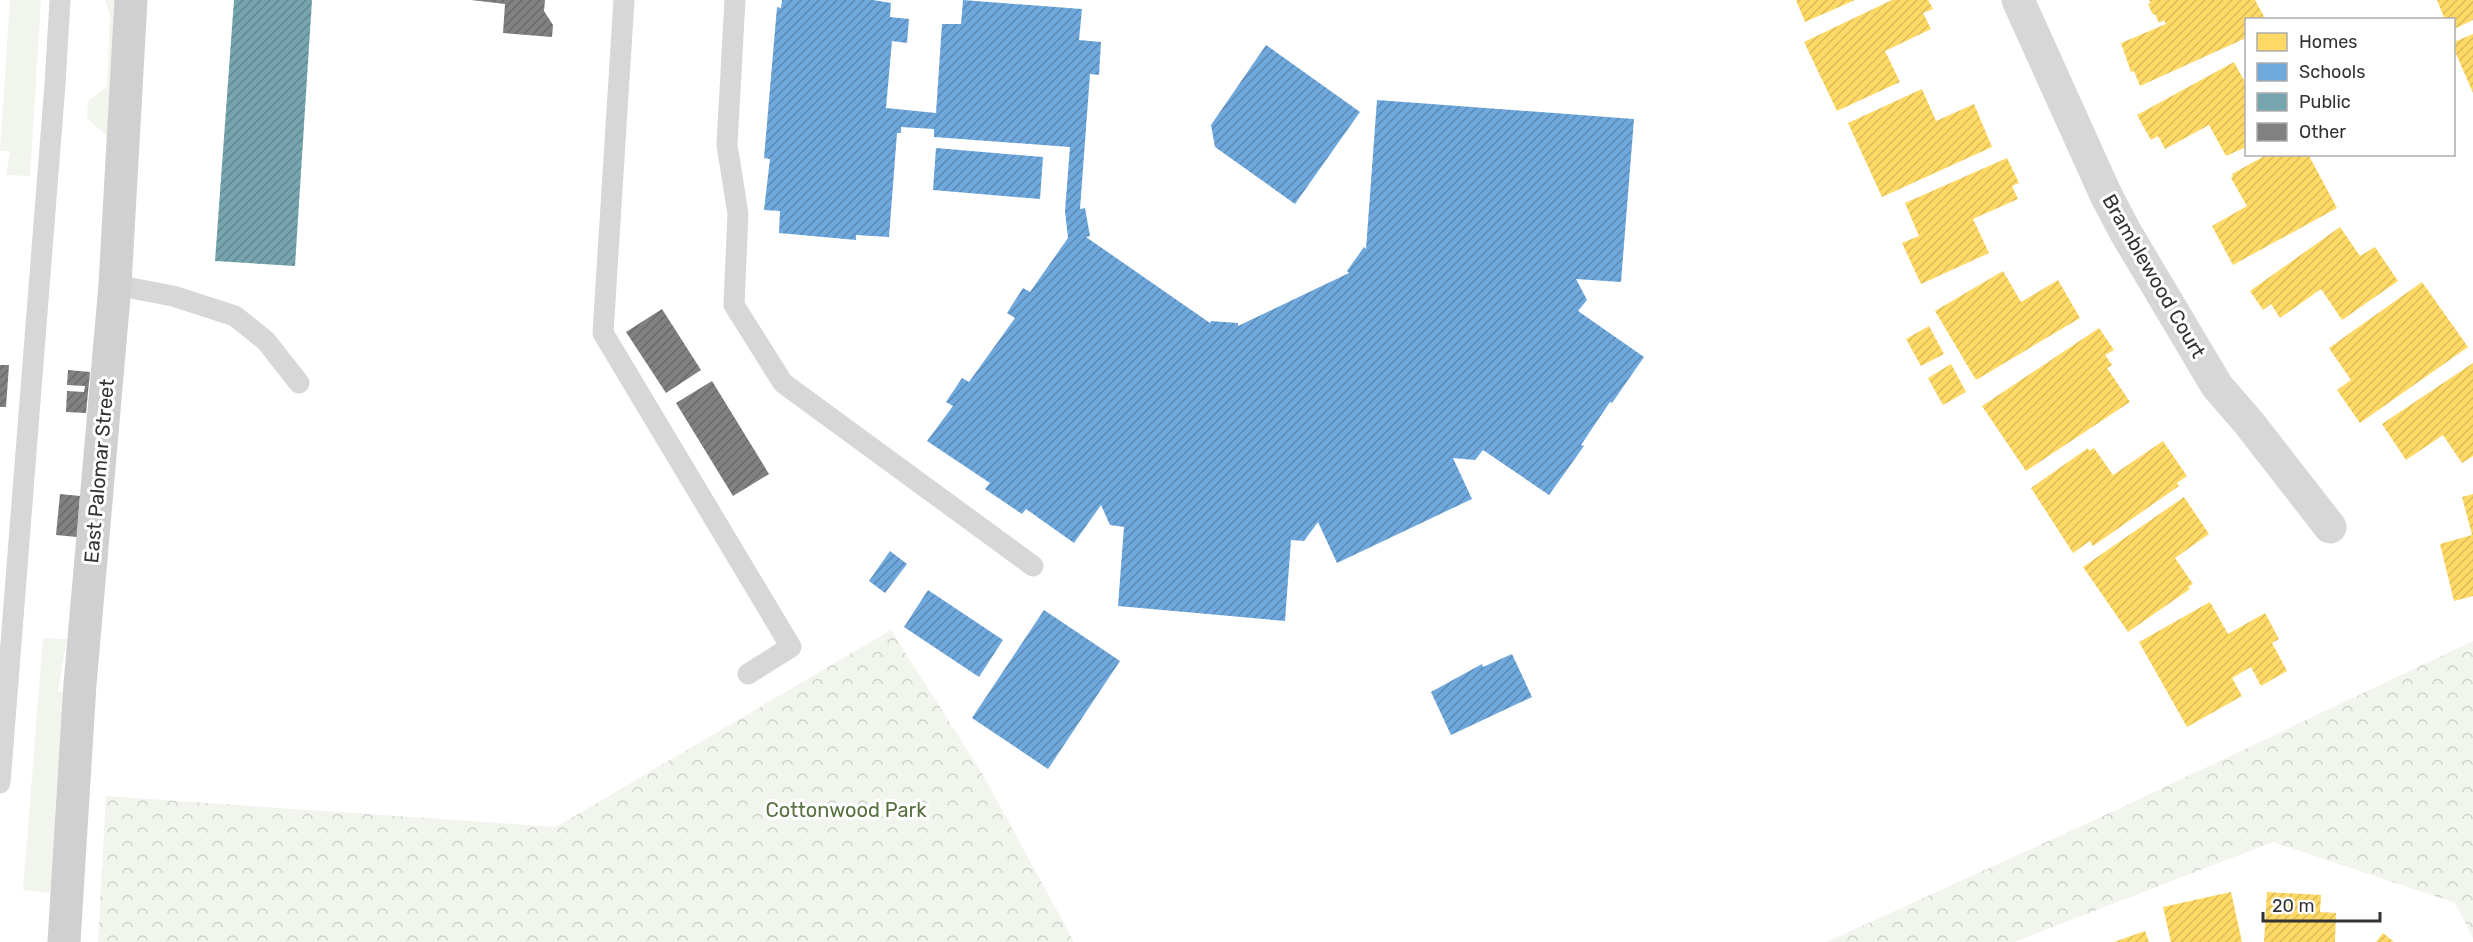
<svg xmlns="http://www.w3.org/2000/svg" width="2473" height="942" font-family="Rubik,sans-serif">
	<defs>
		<pattern id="park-crowns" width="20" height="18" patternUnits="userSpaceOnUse" patternTransform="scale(1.5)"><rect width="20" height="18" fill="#f1f5ed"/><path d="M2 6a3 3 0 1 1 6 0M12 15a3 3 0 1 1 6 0" fill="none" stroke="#cfd2cc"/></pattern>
		<pattern id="homes-hatch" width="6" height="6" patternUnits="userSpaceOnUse" patternTransform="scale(1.5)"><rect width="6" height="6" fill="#ffd966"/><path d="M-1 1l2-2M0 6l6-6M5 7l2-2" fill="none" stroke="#dbbb59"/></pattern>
		<pattern id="schools-hatch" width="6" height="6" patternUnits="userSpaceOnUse" patternTransform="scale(1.5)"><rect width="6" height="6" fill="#6fa8dc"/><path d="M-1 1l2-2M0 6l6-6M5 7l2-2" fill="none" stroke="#5c89b3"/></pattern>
		<pattern id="public-hatch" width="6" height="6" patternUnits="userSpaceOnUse" patternTransform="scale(1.5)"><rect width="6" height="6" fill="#76a5af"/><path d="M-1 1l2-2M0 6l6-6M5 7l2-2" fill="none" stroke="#61878f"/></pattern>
		<pattern id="building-hatch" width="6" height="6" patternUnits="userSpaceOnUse" patternTransform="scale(1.5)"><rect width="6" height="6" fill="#818181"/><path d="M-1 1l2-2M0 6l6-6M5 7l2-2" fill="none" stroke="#6a6a6a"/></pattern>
	</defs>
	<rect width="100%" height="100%" fill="#fff"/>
	<g fill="#f1f5ed">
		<path d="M10,0H41L30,176L6,175L10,151H0Z"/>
		<path d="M105,0H122L111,140L87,118L88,101L107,87L110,14Z"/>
		<path d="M43,638L67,639L58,691L70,694L53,882L49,893L23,890Z"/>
	</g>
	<g fill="url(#park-crowns)">
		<path d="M891,630L983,775L1074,942H98L106,796L556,827Z"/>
		<path d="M2473,641V938L2455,903L2273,842L2014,942H1827L2112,812Z"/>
	</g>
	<g fill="url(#homes-hatch)">
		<path d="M1796,0H1855L1805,22Z"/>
		<path d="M1892,0H1928L1933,9L1923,13L1931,29L1885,51L1900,82L1837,111L1804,42Z"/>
		<path d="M2149,0H2255L2266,20H2246V38L2140,86L2134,71L2131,72L2121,43L2166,24L2164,20L2159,23L2155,14L2153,15L2148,4L2151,3Z"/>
		<path d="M2437,0H2473V20L2454,29V20H2445Z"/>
		<path d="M2473,34V93L2454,49V42Z"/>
		<path d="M2234,62L2246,84V147L2226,156L2209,125L2165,149L2158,136L2151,140L2137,115Z"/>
		<path d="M1922,89L1936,121L1974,104L1992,147L1882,197L1848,123Z"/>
		<path d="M2268,154H2308L2337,208L2233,265L2212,226L2247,206L2231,178L2233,176L2232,174Z"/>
		<path d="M2007,158L2019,183L2012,186L2018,199L1973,219L1989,253L1921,284L1902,243L1919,236L1905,203Z"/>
		<path d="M2340,227L2360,256L2375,247L2398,281L2342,320L2321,289L2280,318L2271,304L2263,310L2250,291Z"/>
		<path d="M2003,271L2021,302L2058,280L2080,318L1976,380L1935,311Z"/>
		<path d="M2422,282L2468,347L2360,423L2337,390L2351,380L2329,348Z"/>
		<path d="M1929,326L1944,354L1921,366L1906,339Z"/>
		<path d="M2099,328L2114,350L2105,355L2112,365L2107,368L2130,402L2026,471L1982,406Z"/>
		<path d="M2473,363V456L2462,463L2443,435L2406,460L2382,424Z"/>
		<path d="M1951,364L1966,392L1943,405L1928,378Z"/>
		<path d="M2163,441L2187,476L2177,483L2179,486L2093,546L2090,541L2073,553L2031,488L2088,448L2089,451L2094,448L2113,475Z"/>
		<path d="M2473,494V596L2454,601L2440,544L2472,535L2462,497Z"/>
		<path d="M2184,497L2209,534L2175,558L2193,584L2188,587L2190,589L2128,632L2083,567Z"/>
		<path d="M2210,602L2228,634L2265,613L2279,639L2272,643L2287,671L2261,686L2251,667L2232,678L2242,696L2187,727L2139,642Z"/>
		<path d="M2231,892L2242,942H2171L2163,907Z"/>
		<path d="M2267,892L2321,895L2320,912L2336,913L2335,942H2264Z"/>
		<path d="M2145,931L2149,942H2114Z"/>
		<path d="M2383,933L2394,942H2376Z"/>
	</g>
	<g fill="url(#schools-hatch)">
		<path d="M782,0H873L891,3L890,17L909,19L907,43L892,41L886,108L936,113L942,24H961L963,0L1082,9L1079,40L1101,42L1099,75L1090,74L1080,209L1085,208L1090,236L1086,237L1210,323L1211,321L1238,323V326L1349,273L1347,271L1364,247L1366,249L1377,100L1634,119L1621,282L1576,279L1587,300L1578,311L1644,357L1612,403L1610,402L1581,445L1584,446L1549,495L1483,450L1475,460L1453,458L1472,499L1337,563L1318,522L1304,541L1291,540L1285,621L1118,606L1124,527L1110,525L1101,505L1074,543L1026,509L1022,514L985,489L990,483L927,441L953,406L946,402L962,378L969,382L1015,318L1007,313L1023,288L1030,292L1068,238L1065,211L1070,147L934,137V129L901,127V133H897L889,237L856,235V240L779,233L780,211L764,210L770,159L764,158L777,7L781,8Z"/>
		<path d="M1266,45L1360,112L1295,204L1215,147L1211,125Z"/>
		<path d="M936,148L1043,157L1040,199L933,190Z"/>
		<path d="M890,551L907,564L885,593L869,581Z"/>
		<path d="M928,590L1003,640L979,677L904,627Z"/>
		<path d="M1044,610L1120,661L1048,769L972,718Z"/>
		<path d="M1512,654L1532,697L1451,735L1431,692L1482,664L1483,667Z"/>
	</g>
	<path fill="url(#public-hatch)" d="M234,0H312L295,266L215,261Z"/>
	<g fill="url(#building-hatch)">
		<path d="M471,0H545L544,11L553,25L552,37L503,33L505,4Z"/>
		<path d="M662,309L701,370L666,393L626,332Z"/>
		<path d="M0,365H9L6,407H0Z"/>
		<path d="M68,370L90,372L86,413L66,412L67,391L84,392L85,386L67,385Z"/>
		<path d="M712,381L769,474L733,496L676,403Z"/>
		<path d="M60,494L80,496L77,537L56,535Z"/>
	</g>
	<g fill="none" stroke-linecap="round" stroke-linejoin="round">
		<g stroke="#d7d7d7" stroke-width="21">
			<path d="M624,0L603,333L791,647L748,674"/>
			<path d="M735,0L727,145L738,214L734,305L783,383L1033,566"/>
			<path d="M115,285L173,296L235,316L266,341L299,383"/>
			<path d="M0,783L55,84L60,0"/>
		</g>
		<path stroke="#d7d7d7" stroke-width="33" d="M2018,0L2106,195L2126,233L2217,386L2249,423L2330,527"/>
		<path stroke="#d0d0d0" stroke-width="33" d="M64,942L80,684L115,285L131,0"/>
	</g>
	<g text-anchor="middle" stroke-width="6" stroke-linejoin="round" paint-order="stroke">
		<g font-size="20" fill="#333" stroke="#fff">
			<text transform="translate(2154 276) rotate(60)" y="7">Bramblewood Court</text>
			<text transform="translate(99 471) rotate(-85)" y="7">East Palomar Street</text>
		</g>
		<g font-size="20" fill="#56703f" stroke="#fff">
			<text x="846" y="817">Cottonwood Park</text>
		</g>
	</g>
	<rect x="2245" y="18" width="210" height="138" fill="#ffffff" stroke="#adadad" stroke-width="1.5"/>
	<rect x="2257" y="33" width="30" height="18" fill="#ffd966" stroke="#adadad" stroke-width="1.5"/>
	<text x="2299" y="48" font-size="18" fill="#333333">Homes</text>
	<rect x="2257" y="63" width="30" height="18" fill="#6fa8dc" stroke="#adadad" stroke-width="1.5"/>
	<text x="2299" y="78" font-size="18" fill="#333333">Schools</text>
	<rect x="2257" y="93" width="30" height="18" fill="#76a5af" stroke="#adadad" stroke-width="1.5"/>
	<text x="2299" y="108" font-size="18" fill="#333333">Public</text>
	<rect x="2257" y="123" width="30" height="18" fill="#818181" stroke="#adadad" stroke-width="1.5"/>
	<text x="2299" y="138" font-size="18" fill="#333333">Other</text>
	<path d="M2263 912v9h117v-9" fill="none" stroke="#333333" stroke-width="3"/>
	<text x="2272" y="912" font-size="18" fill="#333333" stroke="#ffffff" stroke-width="4.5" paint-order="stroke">20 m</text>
</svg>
